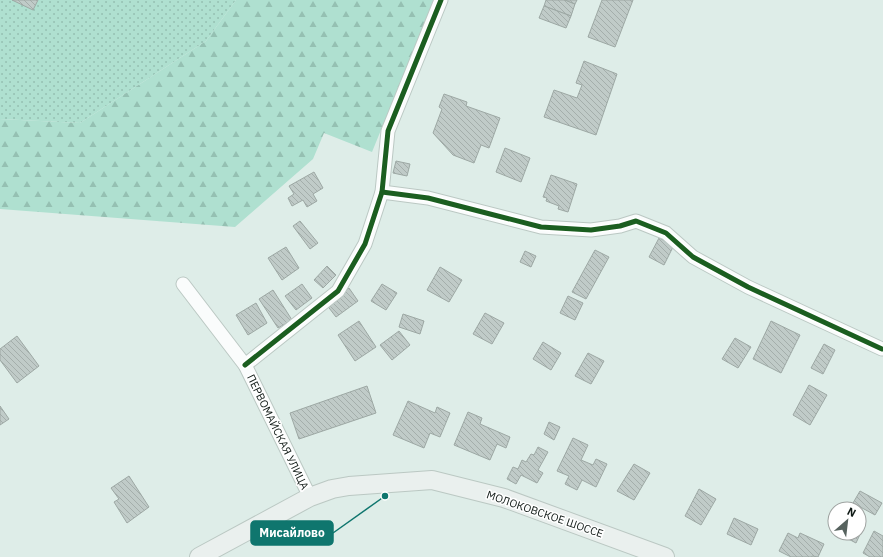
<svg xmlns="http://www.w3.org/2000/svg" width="883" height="557" font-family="'IBM Plex Sans',sans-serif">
	<defs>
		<pattern id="grass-dots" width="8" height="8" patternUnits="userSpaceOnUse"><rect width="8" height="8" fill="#afe0d0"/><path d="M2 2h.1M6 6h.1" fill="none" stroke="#95c0b2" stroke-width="1.8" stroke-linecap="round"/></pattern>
		<pattern id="forest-firs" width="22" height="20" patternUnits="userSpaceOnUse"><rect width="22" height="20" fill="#afe0d0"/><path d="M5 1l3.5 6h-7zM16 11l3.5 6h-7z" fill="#95c0b2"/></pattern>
		<pattern id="building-back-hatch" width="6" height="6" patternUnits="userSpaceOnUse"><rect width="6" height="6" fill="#c0cbc8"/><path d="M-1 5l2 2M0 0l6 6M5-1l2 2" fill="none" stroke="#a4aeab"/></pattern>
	</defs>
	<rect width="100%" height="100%" fill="#deede8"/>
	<path fill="url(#grass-dots)" d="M0,0H236L206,41L80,123L0,119Z"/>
	<path fill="url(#forest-firs)" d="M236,0H434L372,152L324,133L313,159L235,227L0,209V119L80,123L206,41Z"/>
	<g fill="url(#building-back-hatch)" stroke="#9da8a4">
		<path d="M12,0H38L33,10Z"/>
		<path d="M546,0H565L575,4L571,16L544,6Z"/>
		<path d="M565,0H577L575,4Z"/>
		<path d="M602,0H633L615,47L588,37Z"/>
		<path d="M544,6L571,16L566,28L539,18Z"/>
		<path d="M584,61L617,74L596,135L544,117L554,90L577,98L582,85L576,83Z"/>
		<path d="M444,94L467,102L466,106L500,118L489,148L481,145L474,163L453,155L433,133L442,109L439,107Z"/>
		<path d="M505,148L530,158L521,182L496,172Z"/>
		<path d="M396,161L410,164L407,176L393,173Z"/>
		<path d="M314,172L323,188L313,194L317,201L307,207L303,200L292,206L288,198L294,194L289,186Z"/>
		<path d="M551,175L577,184L568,212L558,209L559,206L546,201L547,198L543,197Z"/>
		<path d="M300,221L318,243L310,249L293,226Z"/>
		<path d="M659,238L674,245L664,265L649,257Z"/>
		<path d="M286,247L299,268L282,280L268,258Z"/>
		<path d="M595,250L609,257L586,299L572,292Z"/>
		<path d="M525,251L536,256L531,267L520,262Z"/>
		<path d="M327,266L336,275L323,288L314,280Z"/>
		<path d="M440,267L462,280L449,302L427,290Z"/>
		<path d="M302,284L312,298L296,310L285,296Z"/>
		<path d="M382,284L397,293L386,310L371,301Z"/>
		<path d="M349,288L358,301L336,317L326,304Z"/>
		<path d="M273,290L292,320L278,328L259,299Z"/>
		<path d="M568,296L583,303L575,320L560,313Z"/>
		<path d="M256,303L267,323L248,335L236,315Z"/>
		<path d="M485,313L504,323L492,344L473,334Z"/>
		<path d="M403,314L424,321L420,334L399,327Z"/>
		<path d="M359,321L376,347L355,361L338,335Z"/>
		<path d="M771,321L800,335L781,373L753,359Z"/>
		<path d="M399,331L410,345L392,360L380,345Z"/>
		<path d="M17,336L39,366L17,383L0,360V349Z"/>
		<path d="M735,338L751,347L738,368L722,359Z"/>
		<path d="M543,342L561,353L551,370L533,359Z"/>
		<path d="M824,344L835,350L823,374L811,368Z"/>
		<path d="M588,353L604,361L591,384L575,376Z"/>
		<path d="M809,385L827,395L810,425L793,415Z"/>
		<path d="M367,386L376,413L299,439L290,413Z"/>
		<path d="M408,401L435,413L437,407L450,413L440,437L430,433L424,448L393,435Z"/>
		<path d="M0,406L9,419L0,425Z"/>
		<path d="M468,412L482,418L480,424L510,437L506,448L497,444L490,460L454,445Z"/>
		<path d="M549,422L560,427L554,440L544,434Z"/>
		<path d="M573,438L588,445L581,460L593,465L596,459L607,464L596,487L582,480L577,490L565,484L569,476L557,471Z"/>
		<path d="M538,447L548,452L538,470L543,473L537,483L521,475L516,484L507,479L513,467L518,469L522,460L526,462L531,454L534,455Z"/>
		<path d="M634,464L650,473L634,500L617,491Z"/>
		<path d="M129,476L149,507L127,523L114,502L119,499L111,488Z"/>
		<path d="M699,489L716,499L701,525L685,516Z"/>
		<path d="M860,491L882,503L875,515L853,503Z"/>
		<path d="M734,518L758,529L751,545L727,534Z"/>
		<path d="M859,526L863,528L856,543L837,533H859Z"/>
		<path d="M874,531L883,536V557H870L863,553Z"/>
		<path d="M788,533L798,538L800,533L824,544L818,557L812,556V557H791L779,551Z"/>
	</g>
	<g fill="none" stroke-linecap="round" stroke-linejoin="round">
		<g stroke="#bbc8c3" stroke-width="15">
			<g id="minor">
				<path d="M382,192L428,198L541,227L591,230L620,226L636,221L666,233L693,257L748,287L882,349"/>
				<path d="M183,284L245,365L310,497"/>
				<path d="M245,365L338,291L365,244L382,192L388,131L441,0"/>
			</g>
		</g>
		<g stroke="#bbc8c3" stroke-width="20">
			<path id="secondary" d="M199,557L310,497L332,489L349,486L432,480L504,498L665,557"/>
		</g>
		<use href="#minor" stroke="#fafcfc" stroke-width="13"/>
		<use href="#secondary" stroke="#eaf0ee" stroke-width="18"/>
		<g stroke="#fff" stroke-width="8">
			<g id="cycleway">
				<path d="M382,192L428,198L541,227L591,230L620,226L636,221L666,233L693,257L748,287L882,349"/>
				<path d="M245,365L338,291L365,244L382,192L388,131L441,0"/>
			</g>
		</g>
		<use href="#cycleway" stroke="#1b5e20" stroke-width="5"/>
	</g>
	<g text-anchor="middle" stroke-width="3" stroke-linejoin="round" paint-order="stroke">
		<g font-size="11" fill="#0f1915" stroke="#fff">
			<text transform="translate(278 432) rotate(64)" y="4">ПЕРВОМАЙСКАЯ УЛИЦА</text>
			<text transform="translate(545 514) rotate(19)" y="4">МОЛОКОВСКОЕ ШОССЕ</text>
		</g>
	</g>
	<path fill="none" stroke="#0f766e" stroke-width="1.5" d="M385 496L333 533"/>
	<circle fill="#0f766e" stroke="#fff" stroke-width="1.5" cx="385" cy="496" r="4"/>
	<rect fill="#0f766e" stroke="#0f766e" stroke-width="1.5" x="251" y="521" width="82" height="24" rx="4"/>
	<g font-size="12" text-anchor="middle" font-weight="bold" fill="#fff">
		<text x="292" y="537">Мисайлово</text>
	</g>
	<g transform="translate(847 521) rotate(28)"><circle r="19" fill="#ffffff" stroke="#9fa3a1"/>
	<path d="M0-3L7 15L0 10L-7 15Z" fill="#57635f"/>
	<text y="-6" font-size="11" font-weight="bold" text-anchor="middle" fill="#0f1915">N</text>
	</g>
</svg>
